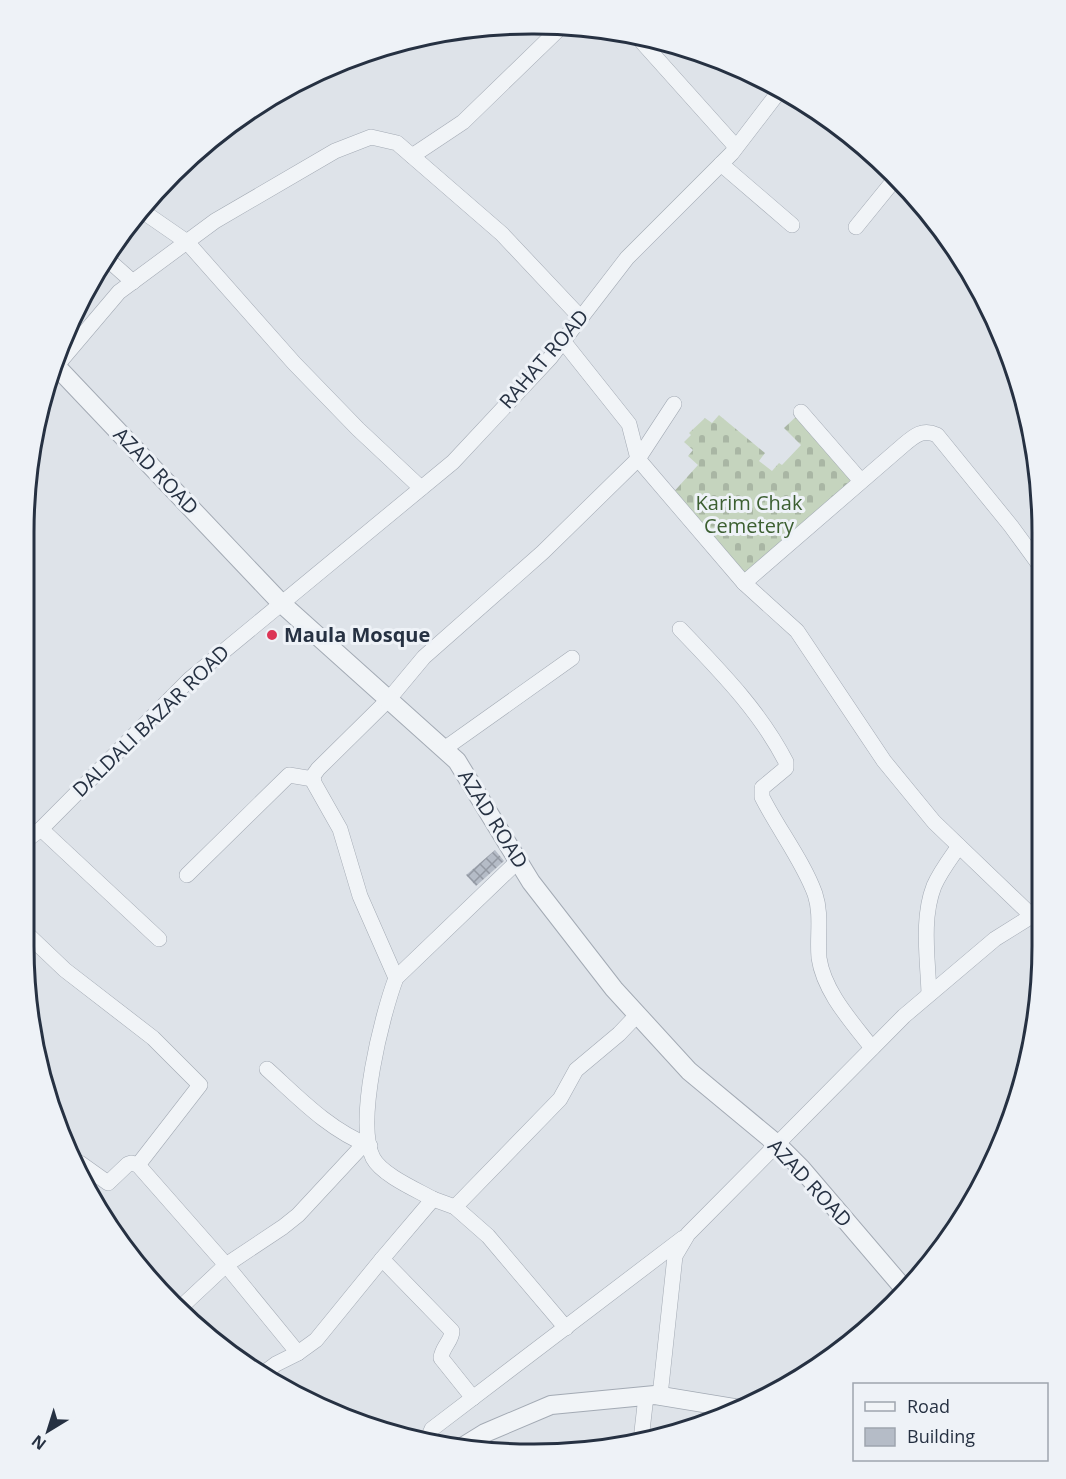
<svg xmlns="http://www.w3.org/2000/svg" width="1066" height="1479" font-family="'Open Sans',sans-serif">
	<defs>
		<pattern id="cemetery-stones" width="16" height="16" patternUnits="userSpaceOnUse" patternTransform="scale(1.5)"><rect width="16" height="16" fill="#c5d4be"/><path d="M2 7V4a2 2 0 0 1 4 0v3zM10 15v-3a2 2 0 0 1 4 0v3z" fill="#a9b6a4"/></pattern>
		<pattern id="building-cross-hatch" width="8" height="8" patternUnits="userSpaceOnUse" patternTransform="scale(1.5)"><rect width="8" height="8" fill="#b5bcc7"/><path d="M0 0l8 8M0 8l8-8" fill="none" stroke="#9399a3"/></pattern>
	</defs>
	<rect width="100%" height="100%" fill="#dee3e9"/>
	<path fill="url(#cemetery-stones)" d="M801,412L861,481L744,583L670,496L698,465L688,456L693,450L684,442L691,435L689,433L705,418L712,423L719,415L765,453L759,461L772,471L779,463L782,465L801,445L784,428Z"/>
	<path fill="url(#building-cross-hatch)" d="M495,850L504,861L476,886L466,875Z"/>
	<g fill="none" stroke-linecap="round" stroke-linejoin="round">
		<g stroke="#a3aab4" stroke-width="16">
			<g id="minor">
				<path d="M642,42L736,147"/>
				<path d="M412,156L463,122L561,27"/>
				<path d="M721,164L792,225"/>
				<path d="M145,213L187,242L294,363L358,429L421,488"/>
				<path d="M856,227L895,179"/>
				<path d="M106,258L133,282"/>
				<path d="M563,341L629,424L638,459L744,583L797,631L884,761L934,822L1032,916"/>
				<path d="M58,364L119,292L215,221L335,151L371,137L397,143L502,234L581,318"/>
				<path d="M801,412L861,481"/>
				<path d="M744,583L900,448C913,437 921,428 937,435L1011,526L1038,563"/>
				<path d="M680,629C719,670 760,711 786,762V768L762,788V797C778,829 803,861 815,894C822,915 817,936 819,958C824,992 852,1022 872,1048"/>
				<path d="M444,749L572,658"/>
				<path d="M41,829L159,939"/>
				<path d="M24,842L41,829L190,679L453,462L550,358L627,258L732,153L781,89"/>
				<path d="M187,875L289,775L313,779"/>
				<path d="M24,931L65,970L153,1038L200,1085L138,1165"/>
				<path d="M396,978L360,896L340,829L314,783L313,776L318,769L389,699L424,657L543,552L638,459L674,404"/>
				<path d="M929,994C928,960 921,919 934,886C940,872 950,859 959,846"/>
				<path d="M267,1069C299,1098 329,1130 370,1146"/>
				<path d="M80,1163L108,1183L128,1164L131,1163L138,1165L226,1265L298,1353"/>
				<path d="M433,1199L455,1207L488,1236L566,1328"/>
				<path d="M455,1207L560,1099L576,1070L619,1034L637,1015"/>
				<path d="M382,1259L452,1331C452,1341 442,1347 441,1358L473,1398"/>
				<path d="M180,1308L226,1265L283,1227L298,1215L364,1144"/>
				<path d="M264,1373L276,1364L298,1353L316,1340L382,1259L433,1199C417,1190 382,1175 373,1158C355,1122 382,1015 396,978L518,861"/>
				<path d="M660,1396L675,1256L688,1234L904,1016L995,939L1032,916L1040,908"/>
				<path d="M641,1440L646,1396"/>
				<path d="M436,1445L429,1436L432,1429L683,1238"/>
			</g>
		</g>
		<g stroke="#a3aab4" stroke-width="20">
			<g id="tertiary">
				<path d="M57,367L281,603L457,761L531,882L614,989L689,1071L778,1145L801,1168L906,1291"/>
				<path d="M464,1446L485,1433L551,1405L655,1395L740,1409"/>
			</g>
		</g>
		<use href="#minor" stroke="#f1f4f7" stroke-width="15"/>
		<use href="#tertiary" stroke="#f1f4f7" stroke-width="18"/>
	</g>
	<circle fill="#dc3556" stroke="#eef2f7" stroke-width="2" cx="272" cy="635" r="6"/>
	<g text-anchor="middle" stroke-width="6" stroke-linejoin="round" paint-order="stroke">
		<g font-size="20" fill="#263142" stroke="#eef2f7">
			<text transform="translate(544 359) rotate(-49)" y="7">RAHAT ROAD</text>
			<text transform="translate(156 471) rotate(46)" y="7">AZAD ROAD</text>
			<text transform="translate(151 721) rotate(-44)" y="7">DALDALI BAZAR ROAD</text>
			<text transform="translate(493 819) rotate(58)" y="7">AZAD ROAD</text>
			<text transform="translate(810 1183) rotate(47)" y="7">AZAD ROAD</text>
		</g>
		<g font-size="20" fill="#3c5f31" stroke="#eef2f7">
			<text x="749" y="510">Karim Chak<tspan x="749" dy="23">Cemetery</tspan></text>
		</g>
		<g font-size="20" font-weight="bold" fill="#263142" stroke="#eef2f7" text-anchor="start">
			<text x="284" y="642">Maula Mosque</text>
		</g>
	</g>
	<path d="M0 0H1066V1479H0ZM532 34H534A498 498 0 0 1 1032 532V946A498 498 0 0 1 534 1444H532A498 498 0 0 1 34 946V532A498 498 0 0 1 532 34Z" fill="#eef2f7" fill-rule="evenodd"/>
	<path fill="none" stroke="#263142" stroke-width="3" d="M532 34H534A498 498 0 0 1 1032 532V946A498 498 0 0 1 534 1444H532A498 498 0 0 1 34 946V532A498 498 0 0 1 532 34Z"/>
	<rect x="853" y="1383" width="195" height="78" fill="#eef2f7" stroke="#9ea5af" stroke-width="1.5"/>
	<rect x="865" y="1402" width="30" height="9" fill="#f1f4f7" stroke="#9ea5af" stroke-width="1.5"/>
	<text x="907" y="1413" font-size="18" fill="#263142">Road</text>
	<rect x="865" y="1428" width="30" height="18" fill="#b5bcc7" stroke="#9ea5af" stroke-width="1.5"/>
	<text x="907" y="1443" font-size="18" fill="#263142">Building</text>
	<g transform="translate(48 1431) rotate(218)" stroke="#eef2f7" stroke-width="4.5" paint-order="stroke">
	<path d="M0-4.5L10 22L0 15L-10 22Z" fill="#263142"/>
	<text y="-9" font-size="16" font-weight="bold" text-anchor="middle" fill="#263142">N</text>
	</g>
</svg>
